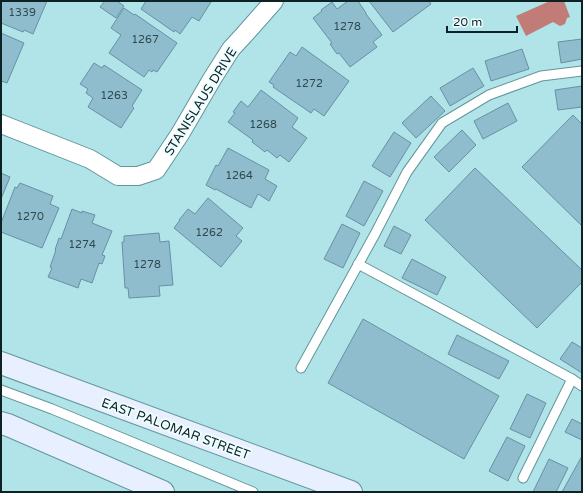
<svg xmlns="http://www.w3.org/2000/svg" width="583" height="493" font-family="'Varela Round',sans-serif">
	<rect width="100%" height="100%" fill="#b0e4e9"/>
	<path fill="#c17c77" d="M550,1H564L570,17L567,18L565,24L560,26L553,22L526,36L516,16Z"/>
	<g fill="#90bdce" stroke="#6691a2">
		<path d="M1,1H47L33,34L24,30L23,32L1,23Z"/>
		<path d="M105,1H117L124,6L116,18L100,7Z"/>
		<path d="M146,1H210L211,2L199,21L192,17L180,34L175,30L174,32L141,9Z"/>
		<path d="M348,1H358L366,13V14L382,35L373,42L377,47L350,67L339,53L337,54L330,44L332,43L313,18L322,11L321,10L332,2L337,9Z"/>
		<path d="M369,1H429L431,4L393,32Z"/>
		<path d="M124,8L134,15L135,14L177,43L157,72L153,70L152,72L149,70L144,77L109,53L121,35L111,28Z"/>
		<path d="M1,33L24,43L7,83L1,81Z"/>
		<path d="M582,39V59L561,63L558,42Z"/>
		<path d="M302,47L349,81L324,116L314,109L311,113L273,87L274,85L269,82L290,52L296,56Z"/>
		<path d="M522,49L529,69L491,81L485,61Z"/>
		<path d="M94,63L102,68L104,65L142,90L132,106L134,108L121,128L88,107L93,98L86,93L88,89L80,84Z"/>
		<path d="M473,68L484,86L450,106L440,88Z"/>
		<path d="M582,86V107L558,110L555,90Z"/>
		<path d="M261,90L298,118L292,127L307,138L289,162L280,155L277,158L267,150L265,152L252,142L253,140L228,122L235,113L233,112L241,101L248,107Z"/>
		<path d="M431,96L445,111L416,138L402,123Z"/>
		<path d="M508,103L517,121L483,139L474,121Z"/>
		<path d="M573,115L582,124V226L522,167Z"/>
		<path d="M462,130L476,145L449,172L434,157Z"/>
		<path d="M394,132L411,143L390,177L372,166Z"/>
		<path d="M228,148L269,170L265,179L277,186L269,201L258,194L251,208L216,189L215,190L206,185L216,165L218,166Z"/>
		<path d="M475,168L582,270V282L537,328L425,220Z"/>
		<path d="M1,173L10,177L1,199Z"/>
		<path d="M364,181L383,191L364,226L346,216Z"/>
		<path d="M20,183L53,196L50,204L59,208L42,248L1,232V223L15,187L17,188Z"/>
		<path d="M208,198L243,228L236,236L242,241L221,267L174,228L180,220H179L188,209L195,214Z"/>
		<path d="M72,209L82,213V211L95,215L92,223L112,231L102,255L105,256L102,264L99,263L92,283L81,279L78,288L48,277L52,268L50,267L56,250H55L59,238L61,239Z"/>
		<path d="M342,224L360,233L343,268L324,259Z"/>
		<path d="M394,226L411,235L401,254L384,246Z"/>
		<path d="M159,233L160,242L169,241L173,285L159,286L160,296L129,298L128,288H125L122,242H124V236Z"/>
		<path d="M412,259L446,277L437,295L402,278Z"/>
		<path d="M363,319L499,396L464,459L328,383Z"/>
		<path d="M457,335L509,361L499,379L448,354Z"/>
		<path d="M572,342L582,348V373L560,359Z"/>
		<path d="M527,394L546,403L530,438L510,429Z"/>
		<path d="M572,419L582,424V440L565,432Z"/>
		<path d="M507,437L525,446L508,481L489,471Z"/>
		<path d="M582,456V492H562Z"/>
		<path d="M549,459L568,468L556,492H533Z"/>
	</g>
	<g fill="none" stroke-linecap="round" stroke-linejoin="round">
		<g stroke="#63959a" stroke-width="11">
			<g id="service">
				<path d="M358,264L572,379L582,386"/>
				<path d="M301,368L375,234L407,172L442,123L489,95L541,76L582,71"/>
				<path d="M1,390L52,409L253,492"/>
				<path d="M523,478L572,379"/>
			</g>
		</g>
		<g stroke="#63959a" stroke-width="20">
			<path id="minor" d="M1,124L90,159L118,176H138L156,170L180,134L212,79L231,49L243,36L274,1"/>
		</g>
		<g stroke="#63959a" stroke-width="24">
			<g id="secondary">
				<path d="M1,363L351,492"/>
				<path d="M1,423L8,425L163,492"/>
			</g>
		</g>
		<use href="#service" stroke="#fff" stroke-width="9"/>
		<use href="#minor" stroke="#fff" stroke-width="18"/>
		<use href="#secondary" stroke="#e8effe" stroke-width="22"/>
	</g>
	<g text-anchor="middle" stroke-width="4" stroke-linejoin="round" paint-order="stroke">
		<g font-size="11" fill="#2e494e">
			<text x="22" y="16">1339</text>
			<text x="347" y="30">1278</text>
			<text x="145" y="43">1267</text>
			<text x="309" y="87">1272</text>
			<text x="114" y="99">1263</text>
			<text x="263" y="128">1268</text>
			<text x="239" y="179">1264</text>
			<text x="30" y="220">1270</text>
			<text x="209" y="236">1262</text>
			<text x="82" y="248">1274</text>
			<text x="147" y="268">1278</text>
		</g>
		<g font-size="13" fill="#0d2224" stroke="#eefdff">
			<text transform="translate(200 101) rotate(-58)" y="5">STANISLAUS DRIVE</text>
			<text transform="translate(176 428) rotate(20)" y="5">EAST PALOMAR STREET</text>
		</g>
	</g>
	<rect width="583" height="493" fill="none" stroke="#0d2224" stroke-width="4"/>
	<path d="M447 26v6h70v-6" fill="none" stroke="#0d2224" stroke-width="2"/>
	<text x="453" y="26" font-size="12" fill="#0d2224" stroke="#eefdff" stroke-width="3" paint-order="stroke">20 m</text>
</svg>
